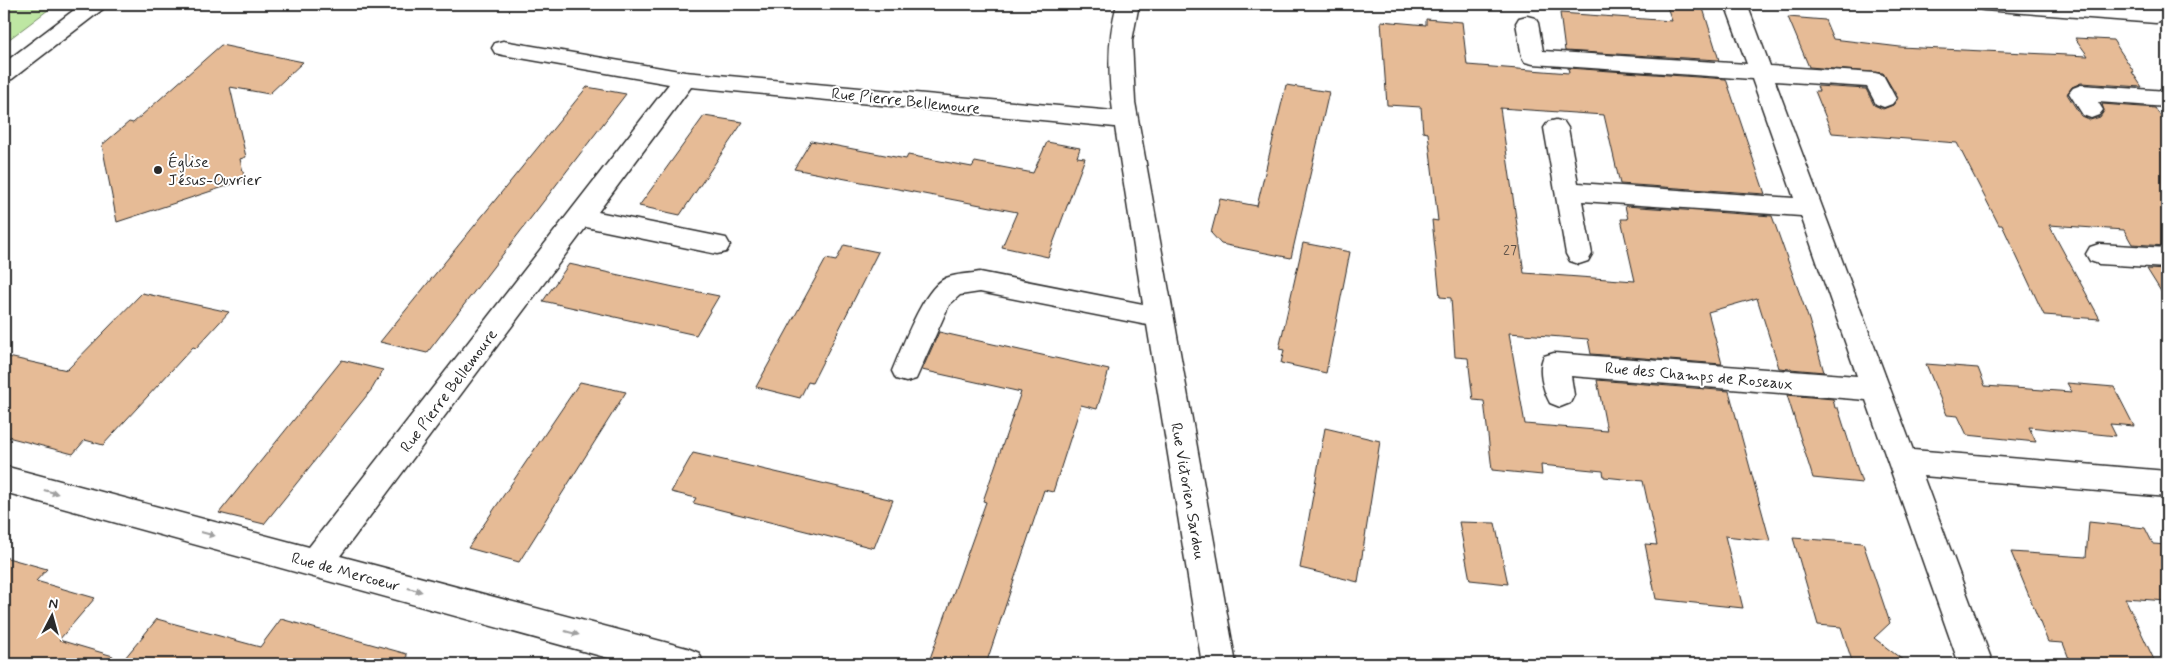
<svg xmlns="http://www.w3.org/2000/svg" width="2171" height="668" font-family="Mynerve,sans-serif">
	<rect width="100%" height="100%" fill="#fff"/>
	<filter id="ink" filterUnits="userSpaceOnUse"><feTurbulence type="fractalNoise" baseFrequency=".02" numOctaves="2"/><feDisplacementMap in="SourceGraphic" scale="10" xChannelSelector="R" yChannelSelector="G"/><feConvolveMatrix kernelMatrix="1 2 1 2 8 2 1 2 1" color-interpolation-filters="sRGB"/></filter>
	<g filter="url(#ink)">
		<path fill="#bee7a3" stroke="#748967" d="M4,4H56L4,43Z"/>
		<g fill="#e6bb96" stroke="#2b2b2b">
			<path d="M1666,4L1702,5L1719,60L1565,51L1560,13L1672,21Z"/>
			<path d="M1788,17L1825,20L1833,39L1900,47L2088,56L2075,38L2113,40L2134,72H2132L2142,87L2081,83L2072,87L2067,94L2081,116L2090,120L2100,117L2104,111L2102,104L2155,108L2167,126V246L2132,244L2124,230L2049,225L2100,319L2044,315L2002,225H1999L1957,143L1832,133L1815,91H1819L1817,86L1866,89L1874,105L1883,109L1893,105L1898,98L1883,73L1809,67Z"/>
			<path d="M1426,19L1462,22L1467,65L1569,73L1568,68L1726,79L1765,194L1620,184L1604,115L1500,108L1524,273L1635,281L1621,219H1628L1625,206L1772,216L1809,320L1824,372L1779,368L1757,298L1708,312L1722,364L1591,354L1588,339L1509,333L1525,424L1607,431L1597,380L1729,391L1770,541L1725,536L1743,608L1656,599L1645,544L1657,545L1643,481L1604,477L1603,471L1541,465L1542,475L1492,470L1484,401L1473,400L1468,358L1455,357L1451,298L1440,297L1432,220L1438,221L1428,133L1423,132L1421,107L1387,105L1381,21L1426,25Z"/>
			<path d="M221,45L303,62L269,94L230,87L246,157L240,159L245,180L117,222L102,145L129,122L133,123Z"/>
			<path d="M1286,85L1329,92L1291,258L1221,244L1211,233L1220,199L1257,206Z"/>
			<path d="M587,87L626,94L427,353L380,342Z"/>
			<path d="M704,116L743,122L680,215L639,206Z"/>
			<path d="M811,141L906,159L908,155L972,167L975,162L1033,173L1047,142L1080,148L1077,157L1085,158L1048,257L1002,247L1017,212L794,169Z"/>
			<path d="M1303,243L1350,252L1326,373L1281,363L1284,350L1279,349Z"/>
			<path d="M844,245L878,252L812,383L808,382L800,398L756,387L826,259L836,261Z"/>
			<path d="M569,264L674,287L719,296L696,335L543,301Z"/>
			<path d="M2147,269L2167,270V301Z"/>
			<path d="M142,293L229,312L196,348L193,347L103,445L85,440L73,454L4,436V356L67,370Z"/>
			<path d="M939,332L1109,370L1097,409L1081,405L1053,492L1044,490L986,664H928L986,502L983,501L1021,392L922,370Z"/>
			<path d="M342,360L383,370L372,389L264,524L219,513Z"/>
			<path d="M1926,364L1978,368L1985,386L2072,392L2067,383L2114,387L2134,426L2110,424L2116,436L2029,427L2036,442L1967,435L1958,416L1947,415Z"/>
			<path d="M580,382L626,392L519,562L468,548Z"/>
			<path d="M1787,395L1833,399L1835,408H1838L1862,483L1813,478Z"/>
			<path d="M1325,428L1380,441L1358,582L1300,568Z"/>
			<path d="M693,453L788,475L893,500L874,548L693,503L696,498L671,492Z"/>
			<path d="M1459,522L1495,523L1508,584L1470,580Z"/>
			<path d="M2089,522L2145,528L2153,544L2167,545V601L2125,598L2156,664H2071L2063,643L2048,642L2011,552L2086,557Z"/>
			<path d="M1793,538L1863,543L1890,623L1874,638L1908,664H1853L1841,627L1818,625Z"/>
			<path d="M4,557L47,569L36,581L95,598L59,640L113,656L112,664H25L4,658Z"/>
			<path d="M157,619L260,647L281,619L407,654L406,664H120Z"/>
		</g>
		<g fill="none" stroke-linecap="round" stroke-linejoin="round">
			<g stroke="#2b2b2b" stroke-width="3">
				<g id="minor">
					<path d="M82,4H106L103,9L12,79L4,81V63Z"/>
					<path d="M1117,4H1139L1132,41L1135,102L1236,664H1202L1147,325L980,292L960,295L949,305L916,379L906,382L896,379L892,371C902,348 923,288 946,278C956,274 969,274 980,272L1143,304L1115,127L691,87L598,212L726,238L730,245L726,252L717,254L586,227L340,556L687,648L699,653L704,664H630L4,492V466L309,547L669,84L503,55L495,53L492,48L495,43L503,41L685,72L1113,111C1108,75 1107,40 1117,4Z"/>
					<path d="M1725,4H1747L1770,66L1875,73L1883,75L1896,99L1892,104L1884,107L1876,104L1867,87L1775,81L1913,450L2167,471V497L1923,476L1993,664H1959L1866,400L1571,376L1574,395L1570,403L1560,407L1550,403C1543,390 1537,369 1544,356L1554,353L1857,376L1801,216L1582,201L1592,254L1588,261L1579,264L1570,261L1566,254L1544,128L1548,122L1556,120L1564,122L1568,128L1578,183L1794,198L1752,79L1533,64L1525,62L1522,57L1516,23L1519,18L1527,16L1535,18L1538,23L1543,51L1747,64Z"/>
					<path d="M1973,4H2074L2156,9L2164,11L2167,16L2164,21L2156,23L1984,10L1976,9Z"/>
					<path d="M2081,85L2167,91V107L2098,102L2103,110L2099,115L2091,118L2083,115L2069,93L2073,88Z"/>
					<path d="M2099,244L2167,248V268L2099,264L2090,261L2086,254L2090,247Z"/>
				</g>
			</g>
			<use href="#minor" fill="#fff" fill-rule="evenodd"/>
		</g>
		<defs><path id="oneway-solid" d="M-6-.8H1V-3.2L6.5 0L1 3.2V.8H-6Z" transform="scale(1.25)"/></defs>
		<g fill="#a0a0a0">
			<use href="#oneway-solid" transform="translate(51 492) rotate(15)"/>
			<use href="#oneway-solid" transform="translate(208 534) rotate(15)"/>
			<use href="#oneway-solid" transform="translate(415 590) rotate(15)"/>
			<use href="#oneway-solid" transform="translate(572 633) rotate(15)"/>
		</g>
	</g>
	<circle fill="#2b2b2b" stroke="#fff" stroke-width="2" cx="158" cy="170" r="5"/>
	<g text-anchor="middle" stroke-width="4" stroke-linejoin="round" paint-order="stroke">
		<g font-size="14" fill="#5a4f46">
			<text x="1510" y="254">27</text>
		</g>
		<g font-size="16" fill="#2b2b2b" stroke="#fff">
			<text transform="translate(906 100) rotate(6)" y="6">Rue Pierre Bellemoure</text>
			<text transform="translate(1699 375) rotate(5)" y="6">Rue des Champs de Roseaux</text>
			<text transform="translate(448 390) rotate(-53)" y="6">Rue Pierre Bellemoure</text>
			<text transform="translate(1189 491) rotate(80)" y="6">Rue Victorien Sardou</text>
			<text transform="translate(346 571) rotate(15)" y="6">Rue de Mercoeur</text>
		</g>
		<g font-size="16" fill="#2b2b2b" stroke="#fff" text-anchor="start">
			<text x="168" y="167">Église<tspan x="168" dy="18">Jésus-Ouvrier</tspan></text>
		</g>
	</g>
	<rect width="2171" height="668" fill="none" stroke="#fff" stroke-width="20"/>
	<rect x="10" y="10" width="2151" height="648" fill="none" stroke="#2b2b2b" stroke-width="2" filter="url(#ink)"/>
	<g transform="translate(52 616) rotate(6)" stroke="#ffffff" stroke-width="4" paint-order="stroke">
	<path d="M0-4L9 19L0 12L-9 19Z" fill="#2b2b2b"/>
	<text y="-8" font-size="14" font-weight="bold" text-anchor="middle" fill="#2b2b2b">N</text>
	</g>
</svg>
